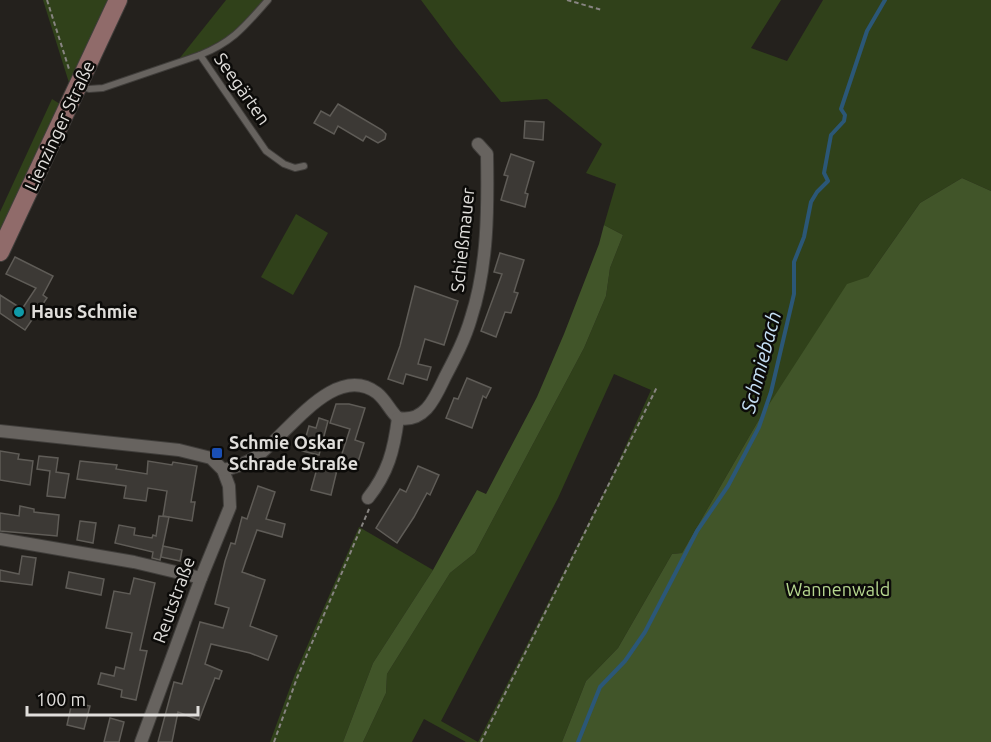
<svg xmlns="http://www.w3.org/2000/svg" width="991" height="742" font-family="Ubuntu,sans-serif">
	<rect width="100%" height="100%" fill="#24211d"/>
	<g fill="#30411a" fill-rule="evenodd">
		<path d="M43,0H111L70,86Z"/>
		<path d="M226,0H265L237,31L208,48L179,59Z"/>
		<path d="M421,0H781L751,48L787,61L823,0H991V191L962,178L920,203L868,277L757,423L682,553L672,554L618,648L586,681L562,742H466L424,719L412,742H363L386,693L387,674L450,573L475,553L584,348L606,296L610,268L623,235L604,225L616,184L586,173L602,144L547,99L501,102L456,47ZM614,374L651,390L612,476L478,742L441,721L558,498Z"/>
		<path d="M52,99L60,104L0,237V212Z"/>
		<path d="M296,214L328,233L293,295L261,277Z"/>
		<path d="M359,527L433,570L373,663L343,742H270L295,674Z"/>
	</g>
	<g fill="#415529">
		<path d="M962,178L991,191V742H562L586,681L618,648L672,554L682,553L757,423L847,284L868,277L920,203Z"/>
		<path d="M604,225L623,235L610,268L606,296L584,348L475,553L450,573L387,674L386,693L363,742H343L373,663L433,570L477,490L486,494L537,397L564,334L599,244Z"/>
	</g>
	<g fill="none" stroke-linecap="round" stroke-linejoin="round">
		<path stroke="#2b5777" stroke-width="4" d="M578,742L600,687L625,661L645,632L697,531L728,486L759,427L771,392L794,294V262L804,237L811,202L817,192L828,181L824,173L831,135L844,121L845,115L841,109L867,31L885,0"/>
	</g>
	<g fill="#3c3935" stroke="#5f5c57" stroke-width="1.5">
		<path d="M338,104L382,130L386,134L385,139L378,143L366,136L363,141L338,126L334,134L314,123L321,111L330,116Z"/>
		<path d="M525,121L544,122L543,140L524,138Z"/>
		<path d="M511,154L534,162L525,193L528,194L525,207L501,200L508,176L504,175Z"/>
		<path d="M500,253L524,260L514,292L518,293L511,313L505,312L496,337L481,331L502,274L494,272Z"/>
		<path d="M15,257L53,276L43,295L47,298L25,330L0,313V295L22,309L36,288L6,274Z"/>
		<path d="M415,286L458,301L444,345L425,339L418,364L431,367L427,380L406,374L403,384L388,379L400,346Z"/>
		<path d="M467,378L491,388L486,398L483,396L472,428L446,418L454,398L458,399Z"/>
		<path d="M336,404H349L365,408L355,440L364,443L357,465L340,460L350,429L330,423Z"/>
		<path d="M319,418L328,421L319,455L302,451L309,426L316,428Z"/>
		<path d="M0,451L19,454L18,459L33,461L30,485L0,480Z"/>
		<path d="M39,456L58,458L56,472L69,474L65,498L47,496L50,471L37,469Z"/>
		<path d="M80,461L117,465L116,469L147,474L148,461L172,465L173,462L197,466L191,502H195L192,521L163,516L167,491L148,488L146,501L124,498L126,486L77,479Z"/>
		<path d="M318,465L337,470L331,495L311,490Z"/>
		<path d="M418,466L439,475L430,495L427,493L414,517L397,543L376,528L400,489L406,492Z"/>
		<path d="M258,486L275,492L266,519L285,524L282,537L257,530L242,572L265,580L250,626L277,636L268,660L250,653L211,644L205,664L222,671L219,679L215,678L199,720L178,712L172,742H158L174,682L182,684L200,622L223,628L229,608L215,604L225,561L231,543L235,544L242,517L247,519Z"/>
		<path d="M20,506L34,509V512L59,515L57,536L0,531V513L19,516Z"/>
		<path d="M159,516L169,517L160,560L152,558L153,552L115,543L119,525L135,528L134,535L152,538L153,535L156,536Z"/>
		<path d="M80,521L96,523L93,543L77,540Z"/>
		<path d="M163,546L182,550L180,561L161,557Z"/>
		<path d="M22,556L36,558L32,585L0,581V570L19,574Z"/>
		<path d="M69,572L104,579L101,595L66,588Z"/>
		<path d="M134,578L155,583L140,650L147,651L136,700L121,697L122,690L98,684L101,673L114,676L116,667L124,669L132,633L106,628L114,591L130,594Z"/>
		<path d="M72,702L90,706L84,729L67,725Z"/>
		<path d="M110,718L124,722L119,742H104Z"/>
	</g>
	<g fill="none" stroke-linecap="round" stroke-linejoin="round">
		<g stroke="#403e3b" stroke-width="8">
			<g id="lane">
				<path d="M200,55C233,42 245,26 268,0"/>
				<path d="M79,86L89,89L103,88L200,55L266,151L284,164L295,168L304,166"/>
			</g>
		</g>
		<g stroke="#403e3b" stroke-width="14">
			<g id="street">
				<path d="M398,418C425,423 435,398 445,377C455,358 465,339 471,318C488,266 488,208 487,154L478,144"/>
				<path d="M0,431L179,450L211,458L223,470L229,486L230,507L201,578L141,742"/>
				<path d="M223,470C236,467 246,464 257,456C288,434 335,361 377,393C386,400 390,411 398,418"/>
				<path d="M368,498C388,473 394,450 398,418"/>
				<path d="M0,539L134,562L201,578"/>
			</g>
		</g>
		<g stroke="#403e3b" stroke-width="20">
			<path id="secondary" d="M0,252L118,0"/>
		</g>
		<g stroke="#878481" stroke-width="2" stroke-dasharray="4.5 3" stroke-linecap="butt">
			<path d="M47,0L69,69"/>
			<path d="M567,0L602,10"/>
			<path d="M274,742L297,678L369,509"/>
			<path d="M481,742L657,387"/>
		</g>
		<use href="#lane" stroke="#67635f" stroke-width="6"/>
		<use href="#street" stroke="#67635f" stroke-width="12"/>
		<use href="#secondary" stroke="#906b6a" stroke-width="18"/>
	</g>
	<circle fill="#0f9aa8" stroke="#0c0b09" stroke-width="2" cx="19" cy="312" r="6"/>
	<rect fill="#1a4fb4" stroke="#0c0b09" stroke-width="2" x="211" y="447" width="12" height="12" rx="3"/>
	<g text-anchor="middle" stroke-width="5" stroke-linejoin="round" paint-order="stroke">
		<g font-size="18" fill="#e0dedb" stroke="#0c0b09">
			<text transform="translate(242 89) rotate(55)" y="6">Seegärten</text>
			<text transform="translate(60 126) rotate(-65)" y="6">Lienzinger Straße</text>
			<text transform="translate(463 240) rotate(-84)" y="6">Schießmauer</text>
			<text transform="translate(174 600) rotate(-70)" y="6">Reutstraße</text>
		</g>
		<g font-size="18" font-weight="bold" fill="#e0dedb" stroke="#0c0b09" text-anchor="start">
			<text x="31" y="318">Haus Schmie</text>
			<text x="229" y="449">Schmie Oskar<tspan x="229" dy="21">Schrade Straße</tspan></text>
		</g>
		<g font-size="18" fill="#b6d78f" stroke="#0c0b09">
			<text x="838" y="596">Wannenwald</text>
		</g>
		<g font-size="20" font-style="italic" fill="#c6e0f5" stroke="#0c0b09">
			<text transform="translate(761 362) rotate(-75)" y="7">Schmiebach</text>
		</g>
	</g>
	<path d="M27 706v9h171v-9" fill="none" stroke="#e0dedb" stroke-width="3"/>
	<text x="36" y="706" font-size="18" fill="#e0dedb" stroke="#0c0b09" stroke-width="4.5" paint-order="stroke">100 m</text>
</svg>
